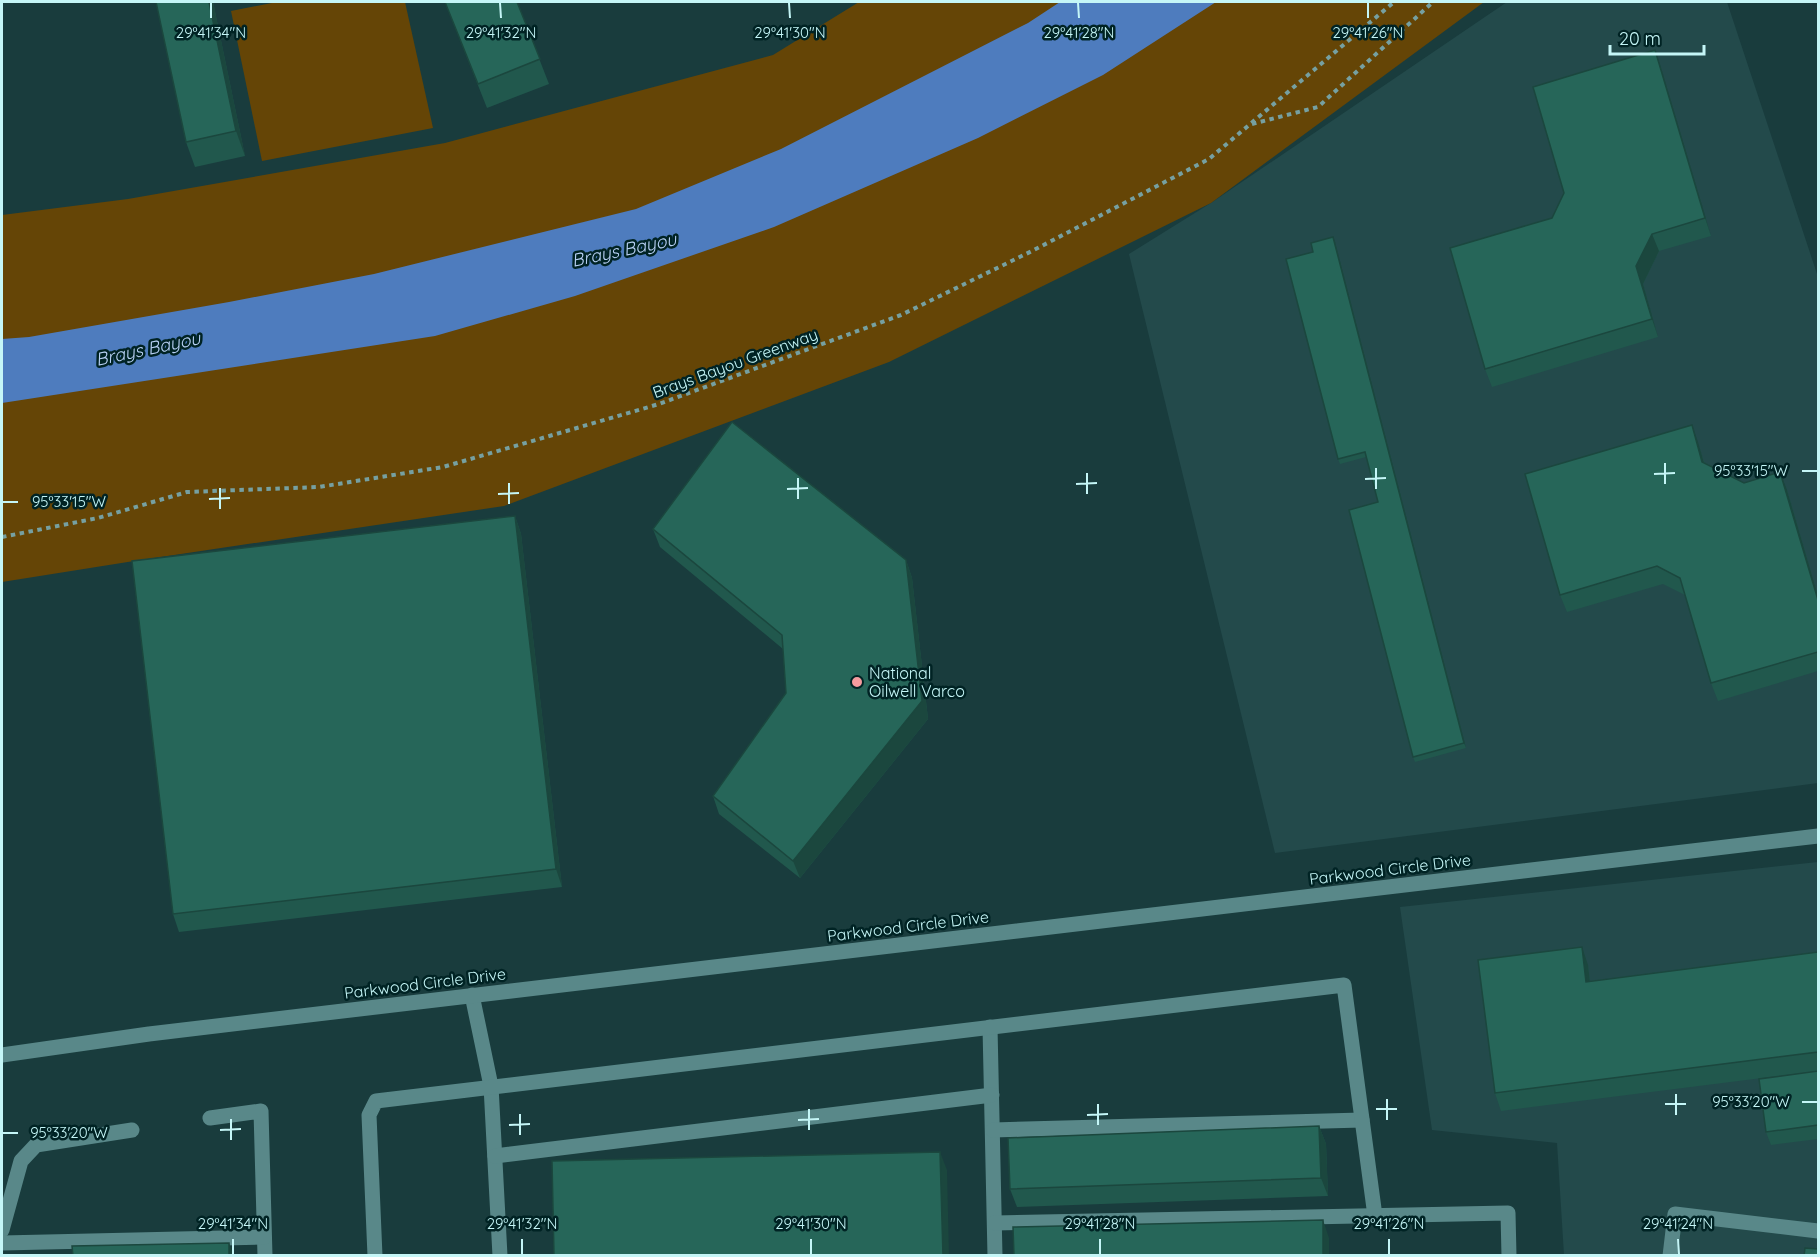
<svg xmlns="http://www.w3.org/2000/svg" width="1820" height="1257" font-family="Quicksand,sans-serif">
	<rect width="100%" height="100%" fill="#193c3d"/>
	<g fill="#234a4b">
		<path d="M1507,2H1727L1818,277V783L1275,853L1129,254L1211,203Z"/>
		<path d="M1818,862V1255H1564L1557,1143L1432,1130L1400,907Z"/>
	</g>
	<g fill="#654506">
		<path d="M277,2H405L433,128L262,161L231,11Z"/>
		<path d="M859,2H1484L1211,203L889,362L504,506L134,561L2,582V215L128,199L445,143L773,55Z"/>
	</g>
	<path fill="#4e7cbe" d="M1060,2H1216L1103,75L978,138L774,227L575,296L435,336L2,403V339L29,337L229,302L374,274L636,209L781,149L1028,23Z"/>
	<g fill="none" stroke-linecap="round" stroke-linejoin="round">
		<g stroke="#76a0a1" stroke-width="4" stroke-dasharray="4.5 4.5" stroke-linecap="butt">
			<path d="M1252,124L1318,107L1433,2"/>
			<path d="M2,537L98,518L187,492L319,487L443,467L659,404L901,315L1032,251L1209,159L1394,2"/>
		</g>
		<g stroke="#598889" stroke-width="15">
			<path d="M472,995L491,1086L500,1256"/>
			<path d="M990,1027L995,1256"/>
			<path d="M2,1055L149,1034L1818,836"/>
			<path d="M210,1118L261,1111L265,1256"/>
			<path d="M993,1130L1362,1120"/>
			<path d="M495,1156L992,1095"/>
			<path d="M995,1223L1508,1213L1509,1256"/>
			<path d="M2,1230L21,1161L36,1145L132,1130"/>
			<path d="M2,1243L264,1237"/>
			<path d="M375,1256L369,1115L376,1101L1344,985L1375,1216"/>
			<path d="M1670,1256L1675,1214L1818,1231"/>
		</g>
	</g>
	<g fill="#21584d">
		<path d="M213,2L245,156L195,167L186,142Z"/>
		<path d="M445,2H517L549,84L487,108Z"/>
		<path d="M1661,68L1711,236L1659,251L1643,284L1658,337L1492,387L1485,369L1552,218Z"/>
		<path d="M1335,242L1466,748L1415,762L1413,757L1378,502L1366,457L1340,464L1338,459L1313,252Z"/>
		<path d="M1692,425L1704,462L1744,483L1787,490L1818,596V671L1718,701L1711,683L1685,595L1663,584L1567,612L1560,595Z"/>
		<path d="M515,516L521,534L562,887L179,932L173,914Z"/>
		<path d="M653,529L906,560L912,578L928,719L800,878L719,814L713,796L786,693L783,649L660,547Z"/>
		<path d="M1818,952V1071L1501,1111L1495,1093L1588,965L1590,981Z"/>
		<path d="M1818,1071V1139L1771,1145L1766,1132Z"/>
		<path d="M1319,1126L1326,1144L1328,1196L1017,1207L1010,1189Z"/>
	</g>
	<g fill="#1b473e">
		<path d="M209,2H213L245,156L236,131Z"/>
		<path d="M1655,50L1661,68L1711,236L1705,218Z"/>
		<path d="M1652,234L1659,251L1643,284L1658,337L1652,319L1636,266Z"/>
		<path d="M1333,237L1335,242L1466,748L1464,743Z"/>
		<path d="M1692,425L1698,442L1709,480L1702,462Z"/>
		<path d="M1780,472L1787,490L1818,596V600Z"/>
		<path d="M515,516L521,534L562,887L556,869Z"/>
		<path d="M906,560L912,578L928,719L800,878L793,861Z"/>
		<path d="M1582,947L1588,965L1592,1000L1586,982Z"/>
		<path d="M1319,1126L1326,1144L1328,1196L1321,1178Z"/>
		<path d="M940,1152L947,1170L949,1256H943Z"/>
		<path d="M1323,1220L1329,1238V1256H1323Z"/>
		<path d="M229,1243L234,1256H229Z"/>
	</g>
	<g fill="#266659" stroke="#1b473e" stroke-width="1.5">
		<path d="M156,2H209L236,131L186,142Z"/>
		<path d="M445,2H517L540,59L478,84Z"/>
		<path d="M1655,50L1705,218L1652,234L1636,266L1652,319L1485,369L1450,248L1552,218L1564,193L1533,87Z"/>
		<path d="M1333,237L1464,743L1413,757L1349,510L1378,502L1365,452L1338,459L1286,259L1313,252L1311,243Z"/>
		<path d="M732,422L906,560L922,701L793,861L713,796L786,693L782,635L653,529Z"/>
		<path d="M1692,425L1702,462L1744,483L1780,472L1818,600V652L1711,683L1680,578L1657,566L1560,595L1525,474Z"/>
		<path d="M515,516L556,869L173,914L132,561Z"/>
		<path d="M1582,947L1586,982L1818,952V1052L1495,1093L1478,960Z"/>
		<path d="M1818,1071V1125L1766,1132L1759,1079Z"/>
		<path d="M1319,1126L1321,1178L1010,1189L1008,1138Z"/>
		<path d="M940,1152L943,1256H554L552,1161Z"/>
		<path d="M1323,1220V1256H1014L1013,1227Z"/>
		<path d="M229,1243V1256H73L72,1246Z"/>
		<path d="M1805,1248L1818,1249V1256H1804Z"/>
	</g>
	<path fill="none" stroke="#c5f6f7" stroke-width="2" d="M211,3V18M500,3L501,18M789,3L790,18M1078,3L1079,18M1368,3V18M1665,463V484M1376,468V489M1802,471H1817M1087,473V494M1654,474L1675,473M798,478V499M1365,479L1386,478M509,483V504M1076,484L1097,483M220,488V509M787,489L808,488M498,494L519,493M209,499L230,498M3,502H18M1676,1094V1115M1387,1099V1120M1802,1102H1817M1098,1104V1125M1665,1104H1686M809,1109V1130M1376,1109H1397M520,1114V1135M1087,1115L1108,1114M231,1119V1140M798,1120L819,1119M509,1125L530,1124M220,1130L241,1129M3,1133H18M233,1239V1254M522,1239V1254M811,1239V1254M1100,1239V1254M1389,1239V1254M1678,1239L1679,1254"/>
	<circle fill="#f59b9e" stroke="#002324" stroke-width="2" cx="857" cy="682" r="6"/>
	<g text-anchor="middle" stroke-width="5" stroke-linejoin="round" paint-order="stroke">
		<g font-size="16" fill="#c5f6f7" stroke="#002324">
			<text transform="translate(735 363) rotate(-20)" y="6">Brays Bayou Greenway</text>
			<text transform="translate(1390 869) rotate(-7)" y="6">Parkwood Circle Drive</text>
			<text transform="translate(908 926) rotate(-7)" y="6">Parkwood Circle Drive</text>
			<text transform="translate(425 983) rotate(-7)" y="6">Parkwood Circle Drive</text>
		</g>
		<g font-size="16" fill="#c5f6f7" stroke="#002324" text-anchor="start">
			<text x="869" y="679">National<tspan x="869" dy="18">Oilwell Varco</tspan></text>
		</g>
		<g font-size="18" font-style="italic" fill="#b9d2f6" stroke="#002324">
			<text transform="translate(624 250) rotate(-12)" y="6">Brays Bayou</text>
			<text transform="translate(148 349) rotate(-12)" y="6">Brays Bayou</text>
		</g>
	</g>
	<g font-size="15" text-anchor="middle" fill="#c5f6f7" stroke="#002324" stroke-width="5" stroke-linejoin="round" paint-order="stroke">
		<text x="211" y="38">29°41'34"N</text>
		<text x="501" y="38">29°41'32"N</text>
		<text x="790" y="38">29°41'30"N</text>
		<text x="1079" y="38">29°41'28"N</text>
		<text x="1368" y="38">29°41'26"N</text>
		<text x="1751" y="476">95°33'15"W</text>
		<text x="69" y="507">95°33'15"W</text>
		<text x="1751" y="1107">95°33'20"W</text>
		<text x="69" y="1138">95°33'20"W</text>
		<text x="233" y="1229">29°41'34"N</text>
		<text x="522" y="1229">29°41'32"N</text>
		<text x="811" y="1229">29°41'30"N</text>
		<text x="1100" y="1229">29°41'28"N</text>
		<text x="1389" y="1229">29°41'26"N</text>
		<text x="1678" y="1229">29°41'24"N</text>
	</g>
	<rect width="1820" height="1257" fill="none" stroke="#c5f6f7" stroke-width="6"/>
	<path d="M1610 45v9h94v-9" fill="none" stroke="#c5f6f7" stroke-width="3"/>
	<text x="1619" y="45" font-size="18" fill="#c5f6f7" stroke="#002324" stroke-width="4.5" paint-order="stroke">20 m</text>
</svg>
